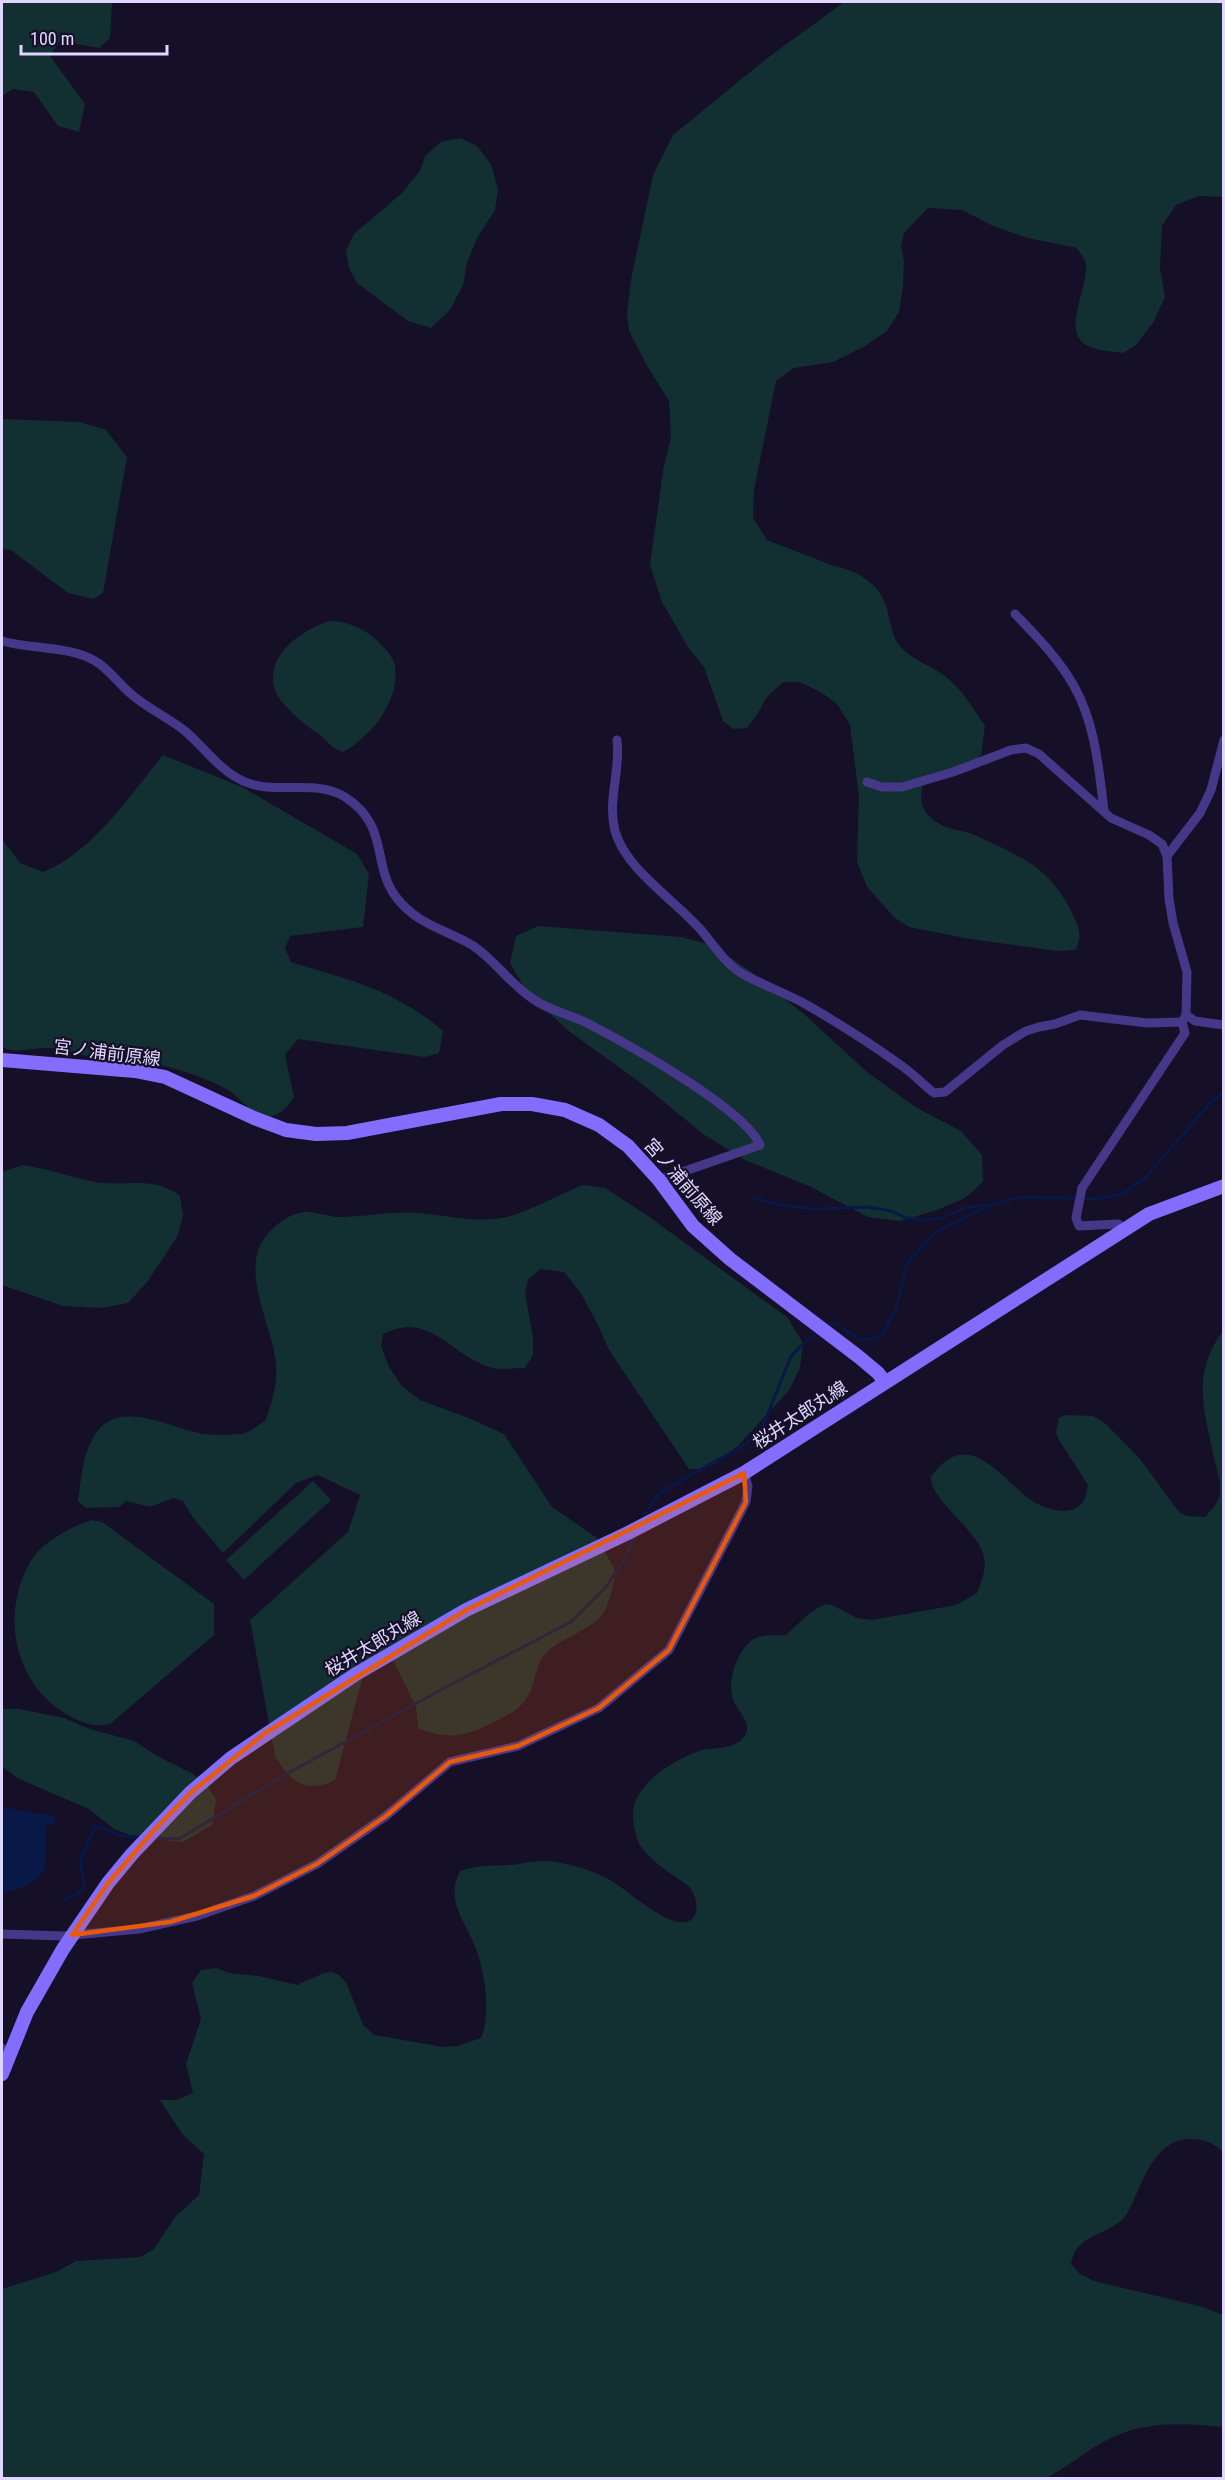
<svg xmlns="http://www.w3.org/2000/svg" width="1225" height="2480" font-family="'Roboto Condensed','Noto Sans JP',sans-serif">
	<rect width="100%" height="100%" fill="#160f28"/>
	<g fill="#122f32">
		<path d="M2,2H112L110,38L99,48L60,41L50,56L85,104L79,132L58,126L34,92L13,89L2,96Z"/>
		<path d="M844,2H1223V197L1199,196L1176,205L1162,226L1160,268L1165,297L1153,323L1136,345L1123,353C1112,351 1096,351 1086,345C1060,329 1092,283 1085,260C1083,256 1079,252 1077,248L1028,238L993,226L962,210L928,208L904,233L901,246L904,261L903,285L899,312L887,331L865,346L833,362L794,368L776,381L754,490L753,518L767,540L834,566C856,570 879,583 886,606C891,620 890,632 899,645C909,658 931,666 945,676C962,689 973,708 985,726L981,755L960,771L924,783C915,806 928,820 949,828C957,831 965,831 972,834C987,840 1025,858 1037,868C1053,880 1065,898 1073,915C1079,928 1083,937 1075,950L1057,951L970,939L909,927L895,918L867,887L857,862L859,797L850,725L837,704L822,693L800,682H783L766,698L758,713L747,728L734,729L723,721L704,667L688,647L662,602L650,565L663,471L671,437L669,401L646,364L629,331L627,313L631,280L653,175L673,135L766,59Z"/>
		<path d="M460,138L477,146L491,164L498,189L495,210L477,238L467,263L463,285L450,310L431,328L408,321L357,283L349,268L346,250L354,234L402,193L420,171L425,156L441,142Z"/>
		<path d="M2,419L80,422L106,430L127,457L103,593L94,599L68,593L11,550L2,549Z"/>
		<path d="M330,621C345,621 361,627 373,637C380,643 393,655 395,666C400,701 372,736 343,752C331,749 327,739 317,733C304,724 280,705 275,690C264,655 303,629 330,621Z"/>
		<path d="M163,755L242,787L357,854L369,874L363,927L290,936L285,948L291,962C350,980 395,990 443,1031L439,1053L425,1057L298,1039L285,1055L294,1097C287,1108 276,1120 260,1116C249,1112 239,1096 228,1090C198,1073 164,1066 131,1057C107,1070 75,1048 48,1048C31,1047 18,1055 2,1047V839L20,863L43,872C91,854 131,794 163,755Z"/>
		<path d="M538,926L681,937L712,945L750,971L804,1014L867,1072L917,1108L961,1131L982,1155L983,1182L965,1198L937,1210L900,1221L868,1217L809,1186L745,1160L703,1134L641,1083L570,1032L528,994L510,963L516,936Z"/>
		<path d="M23,1165C49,1169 70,1177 95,1182C125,1187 154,1175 180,1196L183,1216L177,1237L147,1282L128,1303L101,1308L63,1306L2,1285V1172Z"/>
		<path d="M583,1185L605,1188L648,1216L788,1318L803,1343L800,1367L790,1389L738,1446L715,1464L701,1469H689L609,1350L597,1323L580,1292L564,1272L540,1269L528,1280L525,1293L533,1338V1355L525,1368C514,1368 501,1370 492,1368C451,1356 430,1310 383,1334L381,1346L389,1367L402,1386L420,1400L471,1419L504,1434L552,1507L597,1538L616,1572C613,1584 611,1597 606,1608C598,1629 560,1637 545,1654C536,1664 535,1684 528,1696C521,1709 508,1715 496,1721C466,1736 450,1741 418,1728L416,1707L394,1662L379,1656L367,1661L335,1780C306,1794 290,1782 275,1756L250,1620L348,1532L360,1495L318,1475L296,1483L223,1553L194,1519L183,1501L173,1498L150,1507L126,1501L119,1507L86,1508L78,1501C81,1481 82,1457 93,1438C116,1395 170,1429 204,1434C215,1435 230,1435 241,1434C249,1433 258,1425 265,1421C272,1402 278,1383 276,1363C272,1328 246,1281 259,1248C266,1231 286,1214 304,1212C317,1211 331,1218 344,1217C368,1216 392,1211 417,1213C447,1215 477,1224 507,1217C528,1212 562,1193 583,1185Z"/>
		<path d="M1223,1331V2152C1214,2143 1204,2139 1191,2139C1157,2138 1145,2176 1133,2202C1130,2206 1128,2214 1124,2218C1106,2237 1077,2232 1071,2264L1080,2274L1094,2281L1203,2307L1223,2315V2427C1182,2423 1143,2420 1105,2441C1084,2452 1067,2468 1046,2478H2V2289L56,2272L76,2261L140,2257L154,2249L175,2217L199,2195L204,2154L182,2134L160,2100H176L193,2093L186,2064L201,2019L192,1983L201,1970L216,1968L230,1973L259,1976L297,1985L324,1973L332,1972L339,1975L347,1984L363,2025L374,2035L444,2047L457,2046L481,2038C492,2013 484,1966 473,1942C462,1917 446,1898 460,1871C478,1865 490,1866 509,1865C519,1865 530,1861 540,1861C562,1861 591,1869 610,1880C627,1889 674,1935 692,1919C700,1912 696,1897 691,1889C688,1885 681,1881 677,1878C663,1868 649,1859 640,1845C636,1838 634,1826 633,1818C630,1786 673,1760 699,1751C712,1747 732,1750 742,1739C756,1725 737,1712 733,1699C727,1682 736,1653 751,1641C759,1633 776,1636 786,1635L811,1612L825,1604L832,1605L857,1618L872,1620L956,1605L977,1593C981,1582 987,1569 984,1557C979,1531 929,1499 931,1477C966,1426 998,1474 1028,1498C1041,1508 1071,1519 1083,1502C1086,1498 1087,1490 1088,1485L1059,1440L1056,1432L1059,1418L1065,1415L1093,1416L1106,1424L1140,1459L1179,1512L1187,1516L1205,1517C1212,1509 1220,1502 1220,1490C1221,1480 1216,1468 1214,1458C1204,1410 1191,1374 1223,1331Z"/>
		<path d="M313,1481L331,1500L244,1580L226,1560Z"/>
		<path d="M92,1520L102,1522L214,1604V1635L110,1724C91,1728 80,1722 63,1712C11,1679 0,1606 34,1556C48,1539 71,1527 92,1520Z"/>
		<path d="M2,1709H19L64,1718L90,1729L134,1741L157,1756L193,1774L208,1787L216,1800L212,1825L183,1842L138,1838L114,1829L89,1809L17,1778L2,1766Z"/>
	</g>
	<path fill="#081847" d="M2,1807L55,1816V1822L46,1827C44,1840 47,1853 45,1866C42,1882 16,1891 2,1893Z"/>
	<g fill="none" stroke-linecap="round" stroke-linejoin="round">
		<g stroke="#081847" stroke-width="3">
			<path d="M755,1198L780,1205L814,1209L868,1207L891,1211L906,1218L927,1220L942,1218L966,1207L990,1205L1021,1197L1096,1199L1122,1194L1145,1178L1212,1101L1224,1092"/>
			<path d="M828,1327L835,1323L859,1340L873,1339L884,1332L897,1306L907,1263L937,1231L990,1205"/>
			<path d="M643,1520L648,1509L661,1492L746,1444L763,1426L791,1356L808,1339L820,1332"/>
			<path d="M153,1838L179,1839L288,1773L450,1685L571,1622L606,1587L622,1563L636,1534"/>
			<path d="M62,1901C102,1887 75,1883 82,1857C85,1847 91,1836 96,1826L123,1836L140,1837"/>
		</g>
		<g stroke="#453889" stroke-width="9">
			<path d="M1015,614C1037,637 1058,658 1074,686C1095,723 1099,769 1104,811"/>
			<path d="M2,641C30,649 70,646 95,661C108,668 118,683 130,693C146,708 168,717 185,731C205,748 219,770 243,781C276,796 314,778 345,797C390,826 371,863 396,897C417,925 445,929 472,945C495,960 510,984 533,999C548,1010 568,1014 585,1022C624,1042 744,1108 760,1145L659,1180"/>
			<path d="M617,740C621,770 607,800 615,831C626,870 675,900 701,930C713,944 725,963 741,973C762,985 786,993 807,1005C838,1023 870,1043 899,1064C912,1072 922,1084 934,1093L945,1092L1003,1045L1026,1031L1039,1027L1055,1024L1080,1015L1147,1023L1182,1022"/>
			<path d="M867,782L882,787H902L953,772L1011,750L1026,748L1039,754L1111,818L1149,835L1162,844L1167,856L1169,899L1173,923L1187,972L1186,1015L1182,1022L1185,1033L1082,1188L1076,1218L1079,1226L1118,1224L1125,1229"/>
			<path d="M1167,856L1200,813L1211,790L1224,740"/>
			<path d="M1186,1015L1195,1021L1224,1025"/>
			<path d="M2,1934L63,1936L139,1929L197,1916L254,1896L317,1864L386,1816L450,1762L518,1746L599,1708L669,1650L746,1502L748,1486L744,1473"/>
			<path d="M2,2048L8,2054"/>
		</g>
		<g stroke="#826dff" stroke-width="14">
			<path d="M2,1060L135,1071L165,1077L254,1118L286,1130L316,1134L347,1133L501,1104H532L565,1110L599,1125L628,1146L659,1180L693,1226L730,1259L859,1357L878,1373L885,1382"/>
			<path d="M2,2074L27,2012L63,1949L108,1883L132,1854L190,1793L231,1758L356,1674L466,1610L628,1533L744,1473L1149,1214L1224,1186"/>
		</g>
	</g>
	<path fill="#e8590c" fill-opacity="0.2" stroke="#e8590c" stroke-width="4.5" stroke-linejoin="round" d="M744,1473L746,1502L669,1650L599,1708L518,1746L450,1762L386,1816L317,1864L254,1896L170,1922L72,1935L108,1883L153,1831L190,1793L265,1733L466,1610Z"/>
	<g text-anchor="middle" stroke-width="4.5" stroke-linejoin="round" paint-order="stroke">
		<g font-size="18" fill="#e0d6ff" stroke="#160f28">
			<text transform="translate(107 1053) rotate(7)" y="6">宮ノ浦前原線</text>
			<text transform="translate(683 1182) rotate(49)" y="6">宮ノ浦前原線</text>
			<text transform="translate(800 1415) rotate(-33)" y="6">桜井太郎丸線</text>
			<text transform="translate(373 1644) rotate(-31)" y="6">桜井太郎丸線</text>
		</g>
	</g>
	<rect width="1225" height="2480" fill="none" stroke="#e0d6ff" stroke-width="6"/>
	<path d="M21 45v9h146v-9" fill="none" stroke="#e0d6ff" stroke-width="3"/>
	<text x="30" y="45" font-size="18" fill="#e0d6ff" stroke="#160f28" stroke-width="4.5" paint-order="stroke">100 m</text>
</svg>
